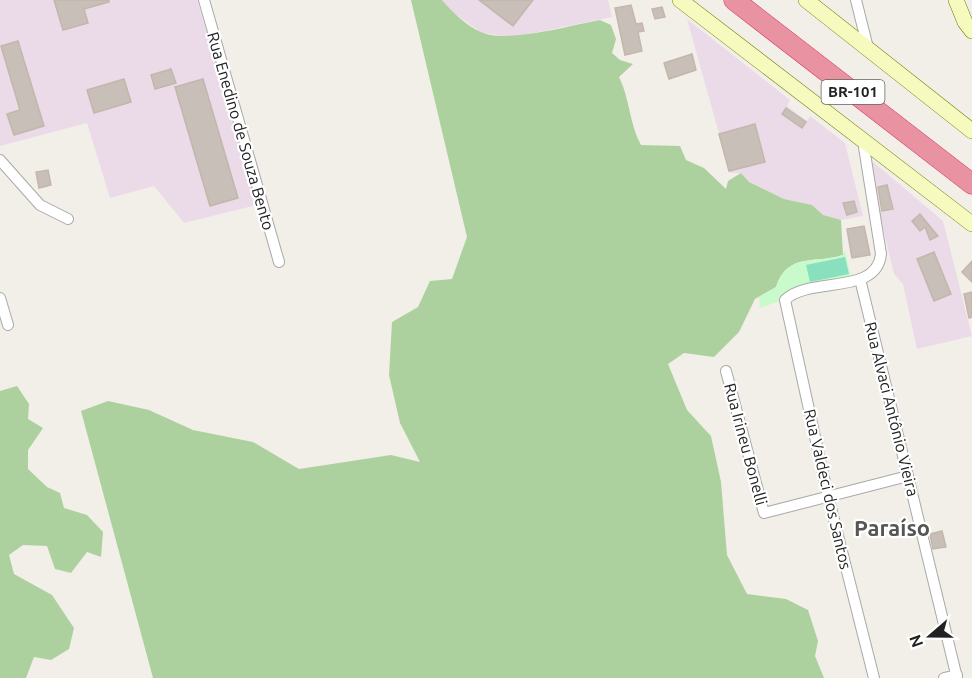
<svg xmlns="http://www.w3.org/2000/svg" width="972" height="678" font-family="Ubuntu,sans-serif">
	<rect width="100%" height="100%" fill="#f2efe9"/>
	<g fill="#ebdbe8">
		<path d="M0,0H197L257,205L184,223L154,186L110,198L87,123L0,146Z"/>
		<path d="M442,0H608L612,17L514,37L482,33L450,10Z"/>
		<path d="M687,19L790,100L787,106L807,121L810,116L845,143L863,216L841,220L822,215L812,205L784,199L749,182L741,173H730Z"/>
		<path d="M872,161L943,221L972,336L917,349L903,284L894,274L868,165Z"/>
	</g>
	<g fill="#add19e">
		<path d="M411,0H442C452,12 467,26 481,32C505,44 572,25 600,20L611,25L616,39L612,53L620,60L633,64L619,77C630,99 629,123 641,145L680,146L686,160L704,168L726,189L728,181L741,173L749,182L784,199L812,205L823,215L841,220L843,255C816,264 787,252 776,287L755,299L739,332L714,357L684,353L668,364L687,410L711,436L721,482L727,555L747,594L786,599L808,610L818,641L815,656L824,678H153L81,411L108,401L149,410L193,430L253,442L299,469L391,455L420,462L400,423L389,375L392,322L418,307L430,281L452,279L467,237Z"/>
		<path d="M17,386L29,404L28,419L43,428L28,450V469L47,487L60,493L64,508L87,515L103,532L101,557L87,552L71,573L55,569L47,546L23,545L9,555L14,574L52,595L74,628L69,649L51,660L34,657L26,678H0V391Z"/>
	</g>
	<path fill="#c8facc" d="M845,250L851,277L784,293L780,301L760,308L759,297L776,287C787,252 816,264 843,255Z"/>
	<path fill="#88e0be" d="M845,257L849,274L810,282L806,265Z"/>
	<g fill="#c7bfb8" stroke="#c4b6ab" stroke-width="1.5">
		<path d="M54,0H109V2L84,9L88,23L63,30Z"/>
		<path d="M479,0H533L513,26Z"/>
		<path d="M631,5L636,24L642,23L644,31L638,32L642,51L625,55L615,8Z"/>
		<path d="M662,7L665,17L655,19L652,9Z"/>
		<path d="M18,41L44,126L14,135L7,114L20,110L1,46Z"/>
		<path d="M692,54L696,70L669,79L664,63Z"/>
		<path d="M171,69L176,83L155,89L151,75Z"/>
		<path d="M124,79L131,102L94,113L87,90Z"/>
		<path d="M203,79L238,198L210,206L175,87Z"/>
		<path d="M786,108L806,122L802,128L782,114Z"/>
		<path d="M755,124L765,162L729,171L719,134Z"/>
		<path d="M48,170L51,185L39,188L36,172Z"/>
		<path d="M887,185L893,209L882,211L878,187Z"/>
		<path d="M854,201L857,212L847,215L843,203Z"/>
		<path d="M920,214L928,224L938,236L930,240L925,227L920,231L912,221Z"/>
		<path d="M864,226L870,255L852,258L847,229Z"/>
		<path d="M934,252L951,294L934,301L917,259Z"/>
		<path d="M972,261V282L962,272Z"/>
		<path d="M972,292V317L969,318L964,294Z"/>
		<path d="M942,531L946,547L933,549L930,534Z"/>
	</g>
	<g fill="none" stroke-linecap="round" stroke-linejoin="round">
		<g stroke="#a9a9a9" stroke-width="12">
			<g id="street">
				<path d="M204,0L279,262"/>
				<path d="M856,0L868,48"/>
				<path d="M863,141L881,254C877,296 809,276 785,300L828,496L874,678"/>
				<path d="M0,160L40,205L68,219"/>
				<path d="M860,279L957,678"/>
				<path d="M0,298L8,325"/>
				<path d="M726,371L764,513L908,476"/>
				<path d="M944,678L957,675"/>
			</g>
		</g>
		<g stroke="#707d05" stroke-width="16">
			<g id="secondary">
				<path d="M680,0L972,224"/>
				<path d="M806,0L972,131"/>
				<path d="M956,0L965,22L972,31"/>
			</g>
		</g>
		<g stroke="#dc2a67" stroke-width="21">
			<path id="highway" d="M734,0L972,184"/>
		</g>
		<use href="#street" stroke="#fff" stroke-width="10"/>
		<use href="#secondary" stroke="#f7fabf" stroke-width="15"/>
		<use href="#highway" stroke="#e892a2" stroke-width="20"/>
	</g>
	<g text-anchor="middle" stroke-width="4.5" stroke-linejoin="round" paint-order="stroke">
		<rect fill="#fff" stroke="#646464" stroke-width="1.5" x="821.5" y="80" width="63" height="24" rx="4.5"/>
		<g font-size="15" font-weight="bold" fill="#222">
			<text x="853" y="97">BR-101</text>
		</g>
		<g font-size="16" fill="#222" stroke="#fff">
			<text transform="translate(241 131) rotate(74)" y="6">Rua Enedino de Souza Bento</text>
			<text transform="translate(892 409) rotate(76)" y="6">Rua Alvaci Antônio Vieira</text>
			<text transform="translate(746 444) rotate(75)" y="6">Rua Irineu Bonelli</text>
			<text transform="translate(828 489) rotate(77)" y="6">Rua Valdeci dos Santos</text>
		</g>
		<g font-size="22" font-weight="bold" fill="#555" stroke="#fff">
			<text x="892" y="536">Paraíso</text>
		</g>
	</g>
	<g transform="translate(930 636) rotate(250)" stroke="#ffffff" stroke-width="4.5" paint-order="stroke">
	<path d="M0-4.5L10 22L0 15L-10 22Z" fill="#222222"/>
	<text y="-9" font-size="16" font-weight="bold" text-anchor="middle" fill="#222222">N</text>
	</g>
</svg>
